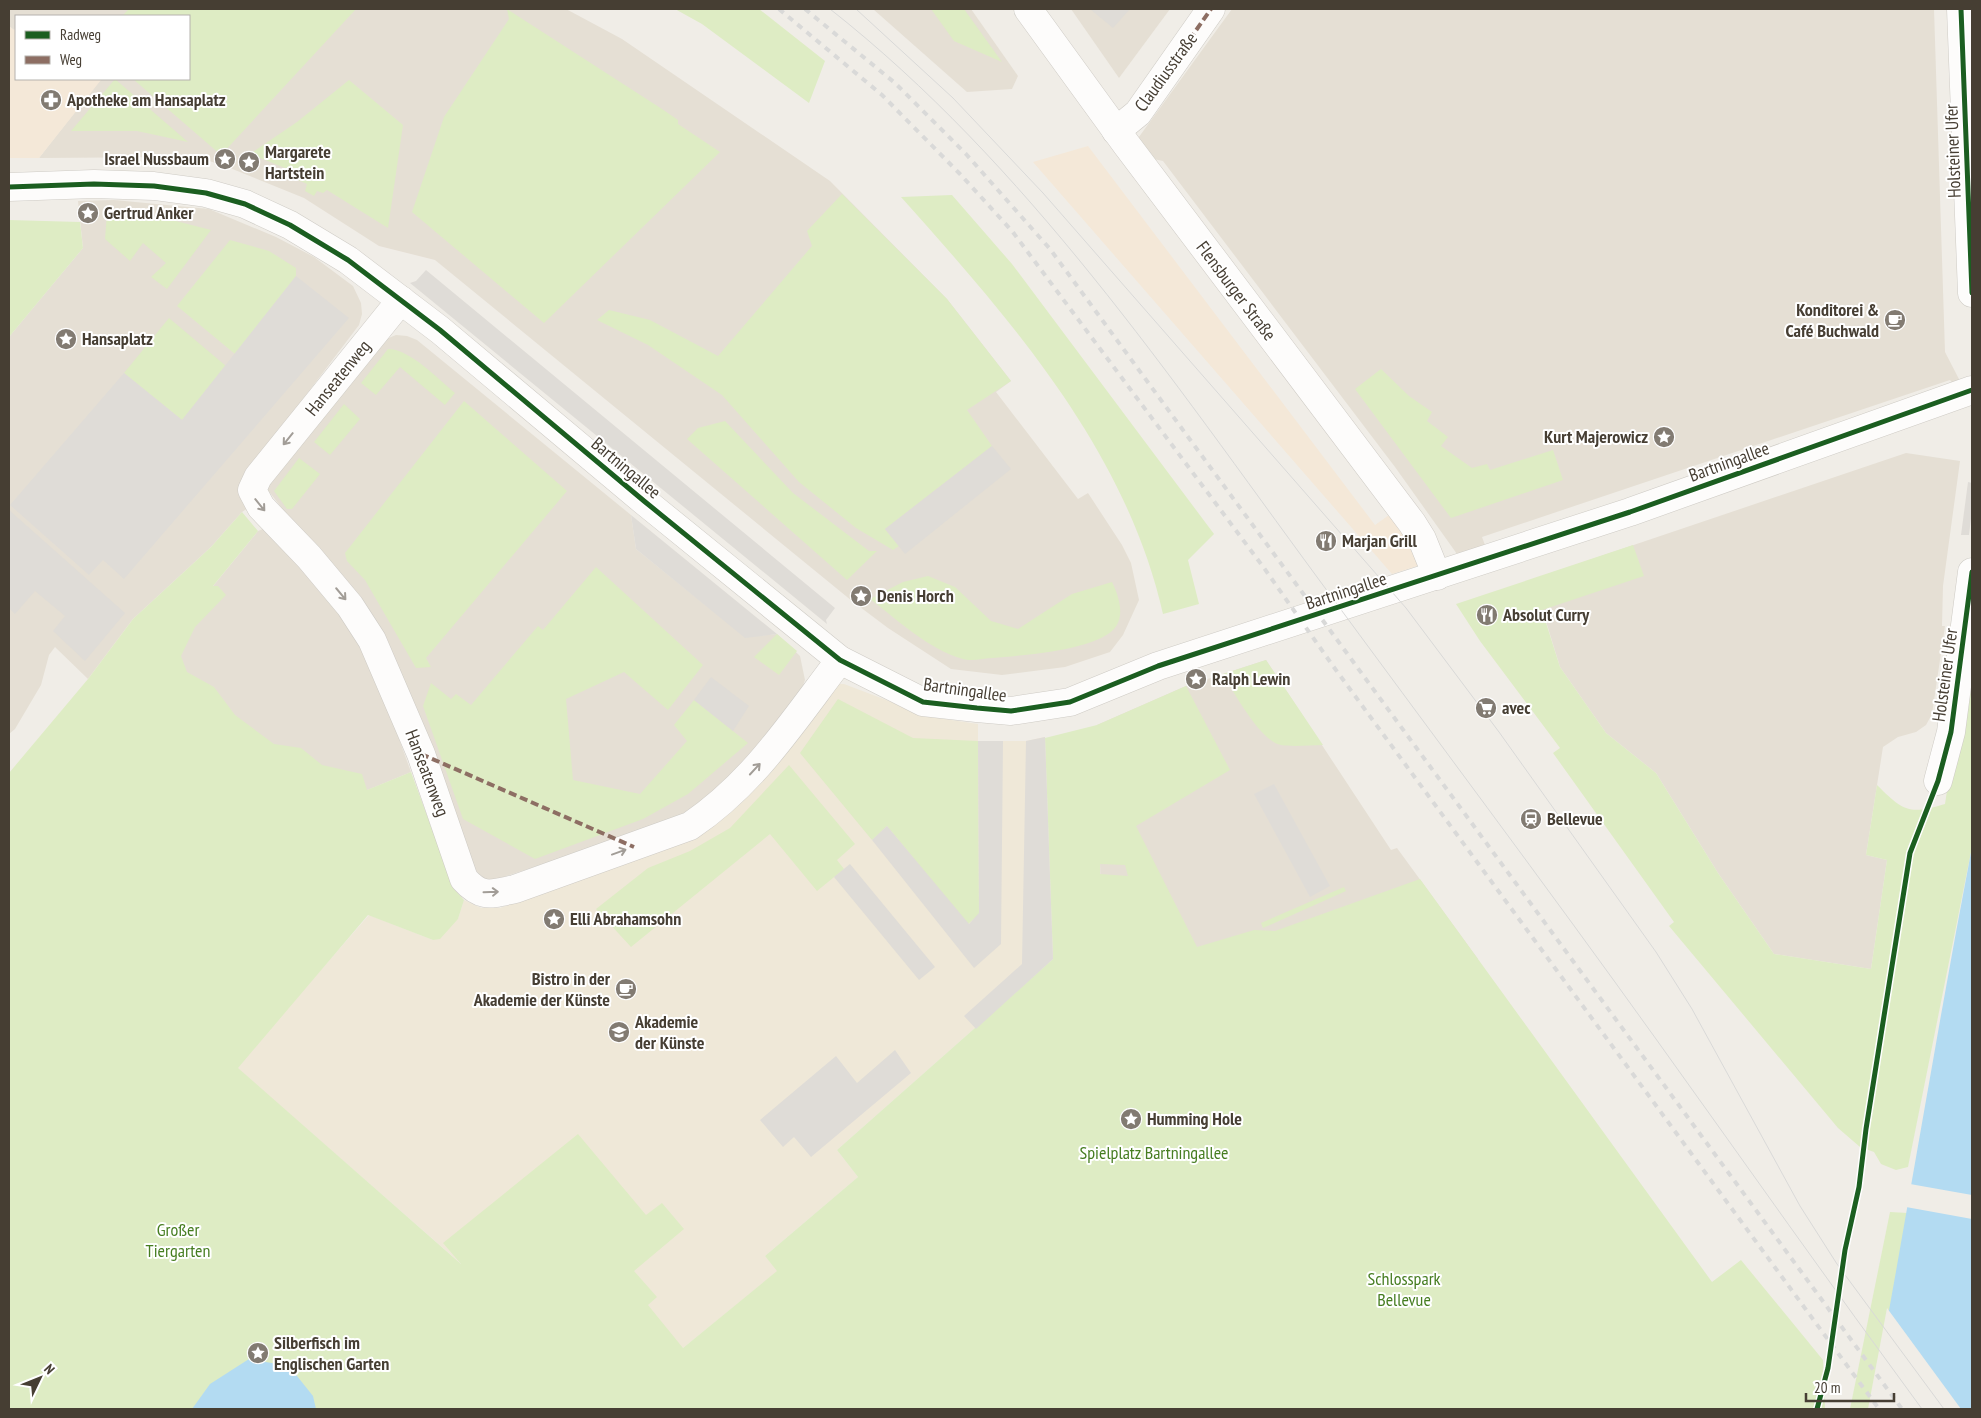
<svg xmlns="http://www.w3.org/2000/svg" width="1981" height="1418" font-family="'PT Sans Narrow',sans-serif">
	<rect width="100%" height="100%" fill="#f0ede7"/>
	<g fill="#e5dfd4">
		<path d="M9,9H566L622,39L830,181L947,299L1011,381L996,392L1078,499L1088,493L1122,545L1131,563L1139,600L1123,635L1110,652L1065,667L1002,675L951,669L888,628L852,601L435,260L379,246L304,198L225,166L206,160L180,157L39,158L100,80L99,79H189V16H16V27L14,30L9,26Z"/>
		<path d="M873,9H971L1018,76L1012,89L967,92Z"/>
		<path d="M1071,9H1170L1119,78Z"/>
		<path d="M1232,9H1934L1945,352L1961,383L1954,385L1950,380L1482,537L1485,545L1457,554L1395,467L1163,161L1149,158L1136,141Z"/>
		<path d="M114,200L209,209L276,237L314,257L353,286L361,303L362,314L359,325L249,470L251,506L242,512L211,547L133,619L88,679L55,647L49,655L41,685L15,729L9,734V337L83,248L78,201Z"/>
		<path d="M396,335L407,336L417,340L631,515L636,549L745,637L777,634L800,656L805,680L799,696L776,727L714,793L670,822L494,880L484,879L471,865L437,767L388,641L365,603L295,525L267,489L271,479L379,342Z"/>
		<path d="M1906,453L1960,461L1943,586L1942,626H1945L1932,714L1926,725L1916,732L1898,737L1883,747L1866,855L1887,860L1871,969L1774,954L1718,873L1656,773L1606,733L1560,667L1533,579Z"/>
		<path d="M268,527L365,645L411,772L336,803L156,656L258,531Z"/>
		<path d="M1266,660L1391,850L1397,848L1478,959L1103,998L1097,725L1186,686Z"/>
	</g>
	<g fill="#f4e8d8">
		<path d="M9,26L14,30L16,27V79L101,80L39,158H9Z"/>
		<path d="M1088,146L1375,525L1389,515L1424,564L1392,574L1033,162Z"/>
	</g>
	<path fill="#efe8d8" d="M837,684H844L931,717L978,724V741H1026L1045,737L1053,959L837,1150L858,1177L765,1256L778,1271L683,1348L466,1268L236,1067L369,915L433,940L458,919L464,900L481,908H500L683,843L710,828L737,807L787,752Z"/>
	<g fill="#deecc4" fill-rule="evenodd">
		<path d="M129,9H356L221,155L133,79H189V16H122Z"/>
		<path d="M507,9L662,109L678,120V124L720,152L544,323L412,212L444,117L509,19Z"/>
		<path d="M675,9H759L825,61L809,103L702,24Z"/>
		<path d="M931,9H964L1002,62L954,41Z"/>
		<path d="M115,79L188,142L137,131H71Z"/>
		<path d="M349,80L403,125L388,228L327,190L323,193L317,191L314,196L305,191L307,184L298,180L300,174L250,154L297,122Z"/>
		<path d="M842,194L947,299L1011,381L967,410L992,446L885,529L899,546L893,550L856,528L799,482L722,395L648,345L597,320L609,310L650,320L718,356L812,246L807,231Z"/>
		<path d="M952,195L1012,264L1214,534L1188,560L1199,604L1163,614C1126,450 1010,319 901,197Z"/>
		<path d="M107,214L172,220L211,230L167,289L151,277L166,263L143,243L130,261L105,239Z"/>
		<path d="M9,220L80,222L83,248L9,337Z"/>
		<path d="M230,240L269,251L296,268V276L235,354L177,306Z"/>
		<path d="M169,318L226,366L182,420L124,373Z"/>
		<path d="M388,349C410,349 438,379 455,393L445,405L400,367L376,395L361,383Z"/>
		<path d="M1381,369L1409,396L1432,412L1427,421L1448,437L1441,446L1472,468L1487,464L1490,470L1553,450L1563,480L1451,518L1355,389Z"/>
		<path d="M464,401L567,491L426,658L431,667L416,668L365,580L347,561L345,553Z"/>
		<path d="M344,404L360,419L330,455L314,442Z"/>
		<path d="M725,421L793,493L869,551H877L847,580L687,439L698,428Z"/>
		<path d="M299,458L320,474L292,509H287L274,491Z"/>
		<path d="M242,512L258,531L213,586H218L226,595L195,627L181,656L187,672L214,687L235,715L274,744L301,748L322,765L362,774L367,790L411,772L454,889L464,900L458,919L440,939L433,940L368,915L238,1068L461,1264L443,1243L578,1134L646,1215L662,1203L684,1229L634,1271L657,1297L648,1305L683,1348L777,1271L765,1256L858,1177L837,1150L1053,959L1045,738L1097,725L1186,686L1230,770L1136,826L1197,947L1254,930L1275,931L1420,879L1712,1282L1741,1260L1823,1360L1825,1409H9V773L88,679L133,619L211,547ZM1100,864L1125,865L1128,876L1100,874Z"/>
		<path d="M1633,545L1644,576L1542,610L1560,667L1606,733L1656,773L1718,873L1774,954L1871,969L1887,860L1866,855L1877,785C1903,811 1909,815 1945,804L1972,626V847L1908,1167L1896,1170L1881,1164L1874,1152L1860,1147L1838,1128L1669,926L1674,922L1553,753L1560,748L1480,641L1456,604Z"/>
		<path d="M596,567L703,665L668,710L624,672L566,699L573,780L640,794L687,741L674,725L694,700L748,743L688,794L643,819L535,859L463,819L423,706L431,683L451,699L456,694L471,705L538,626L543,630Z"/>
		<path d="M928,576L955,587L991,621L1018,629L1072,594L1112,582C1118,594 1126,616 1114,629C1093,651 1023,655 993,658C984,658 972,662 963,659C928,649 899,621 870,599L903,582Z"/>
		<path d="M777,634L797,651L779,675L754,657Z"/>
		<path d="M1266,660L1323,745C1310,745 1294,747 1281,745C1261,742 1233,691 1223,674Z"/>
		<path d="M838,699L913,738L978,741L979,914L968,924L887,826L872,840L800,753Z"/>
		<path d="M789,765L855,844L837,860L844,869L817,891L770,834L631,947L596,909L648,868L690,851L730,828Z"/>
		<path d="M1344,887L1346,891L1263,928L1261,923Z"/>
		<path d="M1890,1212L1908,1213L1871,1409H1850Z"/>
	</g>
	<g fill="#dfdcd7">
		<path d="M1090,9H1130L1113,28Z"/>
		<path d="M426,270L835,608L826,620L827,624L410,283L416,281Z"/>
		<path d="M296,276L349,318L124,579L103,560L89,575L10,505L124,373L182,420Z"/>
		<path d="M992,446L1011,469L905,554L885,529Z"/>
		<path d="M1968,482L1972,483V510L1969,535H1961Z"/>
		<path d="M9,510L125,613L85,661L53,631L65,616L35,591L15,614L9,608Z"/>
		<path d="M631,515L777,634L745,638L636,549Z"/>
		<path d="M711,677L749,706L733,731L694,700Z"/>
		<path d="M1045,737L1053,959L976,1029L964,1016L1022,964L1026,741Z"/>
		<path d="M978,741H1003L1001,944L974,968L872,840L887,826L969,924L979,913Z"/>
		<path d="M1274,784L1330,886L1310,897L1254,794Z"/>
		<path d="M850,864L935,967L919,980L834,877Z"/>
		<path d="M895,1050L911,1073L811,1157L794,1137L783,1147L760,1120L836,1056L857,1083Z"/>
	</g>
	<g fill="#b3dbf2">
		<path d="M1972,847V1409H1871C1906,1222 1936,1034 1972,847Z"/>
		<path d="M249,1359L289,1366L313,1396L316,1409H192L210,1384Z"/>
	</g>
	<g fill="#f0ede7">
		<path d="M1910,1184L1972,1195V1219L1906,1207Z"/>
		<path d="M1887,1308L1961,1409H1868Z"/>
	</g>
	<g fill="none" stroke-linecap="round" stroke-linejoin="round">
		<g stroke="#cecbc5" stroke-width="29">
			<g id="street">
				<path d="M1028,9L1126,144L1412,523L1422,539L1437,576"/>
				<path d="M1961,9L1972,293"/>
				<path d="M1116,131L1138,113L1211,9"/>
				<path d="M9,187L94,184L154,186L206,193L245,204L290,225L348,260L440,330L644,501L840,660L923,702L977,708L1011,711L1070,702L1158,666L1630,512L1972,390"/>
				<path d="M401,300L258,477L252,490L261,507L309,557L350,606L372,640L421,754L464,879C482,899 491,894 515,889L690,826C755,782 793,721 840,660"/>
				<path d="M1938,781L1951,732L1972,572"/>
			</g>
		</g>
		<use href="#street" stroke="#fdfcfb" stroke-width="28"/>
		<g stroke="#d9d9d8" stroke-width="1">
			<path d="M830,9C1027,164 1170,377 1317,577C1430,731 1545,884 1656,1039C1745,1163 1832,1287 1922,1409"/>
			<path d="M856,9L953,98L1043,193L1406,608L1499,732L1656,952L1692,1009L1800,1206L1837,1264L1944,1409"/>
		</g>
		<g stroke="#d9d9d8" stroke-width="4" stroke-dasharray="6 6" stroke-linecap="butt">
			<path d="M779,9L882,95L960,174L1012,231L1264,568L1333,666L1879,1409"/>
			<path d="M805,9L895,83L966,154L1050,249L1902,1409"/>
		</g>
		<g stroke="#8d6e63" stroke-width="4" stroke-dasharray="8 4" stroke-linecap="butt">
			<path d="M1155,89L1211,9"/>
			<path d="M421,754L634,847"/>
		</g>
		<g stroke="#fff" stroke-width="8">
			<g id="cycleway">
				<path d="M1961,9L1972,293"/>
				<path d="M9,187L94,184L154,186L206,193L245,204L290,225L348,260L440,330L644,501L840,660L923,702L977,708L1011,711L1070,702L1158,666L1630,512L1972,390"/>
				<path d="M1817,1409L1828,1368L1845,1250L1859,1187L1866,1129L1910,853L1938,781L1951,732L1972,572"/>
			</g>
		</g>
		<use href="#cycleway" stroke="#1b5e20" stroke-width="5"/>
	</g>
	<defs><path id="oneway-shaft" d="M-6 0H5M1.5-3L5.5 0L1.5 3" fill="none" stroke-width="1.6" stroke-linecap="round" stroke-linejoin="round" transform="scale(1.25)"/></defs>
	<g stroke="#a29d97">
		<use href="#oneway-shaft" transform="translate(288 439) rotate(129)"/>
		<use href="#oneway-shaft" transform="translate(260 505) rotate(51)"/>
		<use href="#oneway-shaft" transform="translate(341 594) rotate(50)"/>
		<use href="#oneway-shaft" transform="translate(755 769) rotate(-47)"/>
		<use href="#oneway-shaft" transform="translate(619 852) rotate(-20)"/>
		<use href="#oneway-shaft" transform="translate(491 892) rotate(-2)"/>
	</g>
	<defs>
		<g id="pharmacy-disc" transform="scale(1.125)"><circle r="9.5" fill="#827b72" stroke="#fff"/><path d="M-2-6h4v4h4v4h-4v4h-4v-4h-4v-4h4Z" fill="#fff"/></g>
		<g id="sight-disc" transform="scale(1.125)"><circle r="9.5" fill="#827b72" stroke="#fff"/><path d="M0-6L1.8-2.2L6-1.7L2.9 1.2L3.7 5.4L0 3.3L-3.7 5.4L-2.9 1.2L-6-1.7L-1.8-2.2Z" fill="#fff"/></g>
		<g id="cafe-disc" transform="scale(1.125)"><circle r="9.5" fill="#827b72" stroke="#fff"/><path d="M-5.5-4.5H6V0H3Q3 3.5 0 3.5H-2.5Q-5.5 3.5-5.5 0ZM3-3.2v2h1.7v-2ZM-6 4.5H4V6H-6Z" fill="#fff"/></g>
		<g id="restaurant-disc" transform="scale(1.125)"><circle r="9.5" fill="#827b72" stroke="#fff"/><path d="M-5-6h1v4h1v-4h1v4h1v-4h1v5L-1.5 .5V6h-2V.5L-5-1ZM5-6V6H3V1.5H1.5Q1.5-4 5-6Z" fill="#fff"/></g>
		<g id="supermarket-disc" transform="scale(1.125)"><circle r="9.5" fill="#827b72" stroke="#fff"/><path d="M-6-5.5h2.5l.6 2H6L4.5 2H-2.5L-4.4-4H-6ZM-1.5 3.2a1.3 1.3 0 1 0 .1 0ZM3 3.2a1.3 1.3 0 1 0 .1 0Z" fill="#fff"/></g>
		<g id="station-disc" transform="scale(1.125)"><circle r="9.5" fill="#827b72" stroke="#fff"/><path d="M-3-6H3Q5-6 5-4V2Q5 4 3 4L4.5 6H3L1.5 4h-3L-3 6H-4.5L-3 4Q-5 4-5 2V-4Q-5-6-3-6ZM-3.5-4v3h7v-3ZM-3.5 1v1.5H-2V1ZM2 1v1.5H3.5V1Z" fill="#fff"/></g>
		<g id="university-disc" transform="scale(1.125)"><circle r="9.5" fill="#827b72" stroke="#fff"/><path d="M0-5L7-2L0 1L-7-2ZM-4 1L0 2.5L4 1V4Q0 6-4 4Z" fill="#fff"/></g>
	</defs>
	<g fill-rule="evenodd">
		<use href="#pharmacy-disc" x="51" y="100"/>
		<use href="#sight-disc" x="225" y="159"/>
		<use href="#sight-disc" x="249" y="162"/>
		<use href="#sight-disc" x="88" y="213"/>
		<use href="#cafe-disc" x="1895" y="320"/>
		<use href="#sight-disc" x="66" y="339"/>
		<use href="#sight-disc" x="1664" y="437"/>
		<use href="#restaurant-disc" x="1326" y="541"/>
		<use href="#sight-disc" x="861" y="596"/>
		<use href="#restaurant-disc" x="1487" y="615"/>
		<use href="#sight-disc" x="1196" y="679"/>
		<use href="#supermarket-disc" x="1486" y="708"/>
		<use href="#station-disc" x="1531" y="819"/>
		<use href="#sight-disc" x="554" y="919"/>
		<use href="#cafe-disc" x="626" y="989"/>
		<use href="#university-disc" x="619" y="1032"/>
		<use href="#sight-disc" x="1131" y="1119"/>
		<use href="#sight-disc" x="258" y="1353"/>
	</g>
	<g text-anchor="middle" stroke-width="4" stroke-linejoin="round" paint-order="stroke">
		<g font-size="18" fill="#463e33" stroke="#fff">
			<text transform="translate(1166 72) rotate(-54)" y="6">Claudiusstraße</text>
			<text transform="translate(1953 151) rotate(-92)" y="6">Holsteiner Ufer</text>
			<text transform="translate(1236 291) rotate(53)" y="6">Flensburger Straße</text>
			<text transform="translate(338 378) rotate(-51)" y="6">Hanseatenweg</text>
			<text transform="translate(1729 462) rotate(-20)" y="6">Bartningallee</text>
			<text transform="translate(626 468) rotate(40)" y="6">Bartningallee</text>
			<text transform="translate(1346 591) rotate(-18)" y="6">Bartningallee</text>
			<text transform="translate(1945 675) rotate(-82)" y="6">Holsteiner Ufer</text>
			<text transform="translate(965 690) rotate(8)" y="6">Bartningallee</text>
			<text transform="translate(427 773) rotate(69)" y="6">Hanseatenweg</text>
		</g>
		<g font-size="18" font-weight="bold" fill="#463e33" stroke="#fff" text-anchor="start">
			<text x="67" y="106">Apotheke am Hansaplatz</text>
			<text x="265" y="158">Margarete<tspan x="265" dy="21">Hartstein</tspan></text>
			<text x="209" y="165" text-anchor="end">Israel Nussbaum</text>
			<text x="104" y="219">Gertrud Anker</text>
			<text x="1879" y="316" text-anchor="end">Konditorei &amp;<tspan x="1879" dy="21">Café Buchwald</tspan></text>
			<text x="82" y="345">Hansaplatz</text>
			<text x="1648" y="443" text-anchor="end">Kurt Majerowicz</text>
			<text x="1342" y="547">Marjan Grill</text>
			<text x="877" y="602">Denis Horch</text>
			<text x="1503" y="621">Absolut Curry</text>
			<text x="1212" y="685">Ralph Lewin</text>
			<text x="1502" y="714">avec</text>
			<text x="1547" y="825">Bellevue</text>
			<text x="570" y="925">Elli Abrahamsohn</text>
			<text x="610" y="985" text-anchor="end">Bistro in der<tspan x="610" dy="21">Akademie der Künste</tspan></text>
			<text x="635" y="1028">Akademie<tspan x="635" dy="21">der Künste</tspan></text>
			<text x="1147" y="1125">Humming Hole</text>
			<text x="274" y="1349">Silberfisch im<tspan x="274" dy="21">Englischen Garten</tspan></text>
		</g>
		<g font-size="18" fill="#467d21" stroke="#fff">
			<text x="1154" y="1159">Spielplatz Bartningallee</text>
			<text x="178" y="1236">Großer<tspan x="178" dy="21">Tiergarten</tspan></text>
			<text x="1404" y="1285">Schlosspark<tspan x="1404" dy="21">Bellevue</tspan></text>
		</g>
	</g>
	<rect width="1981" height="1418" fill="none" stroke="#463e33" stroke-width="20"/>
	<rect x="15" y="15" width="175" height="65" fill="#ffffff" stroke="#b5b2ad"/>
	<rect x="25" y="31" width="25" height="8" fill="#1b5e20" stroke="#b5b2ad"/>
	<text x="60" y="40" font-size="15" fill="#463e33">Radweg</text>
	<rect x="25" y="56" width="25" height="8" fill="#8d6e63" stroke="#b5b2ad"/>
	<text x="60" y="65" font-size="15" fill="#463e33">Weg</text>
	<g transform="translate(40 1378) rotate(47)" stroke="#ffffff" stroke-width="4" paint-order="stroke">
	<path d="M0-4L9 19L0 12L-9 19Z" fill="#463e33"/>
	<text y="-8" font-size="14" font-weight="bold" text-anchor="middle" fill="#463e33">N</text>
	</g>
	<path d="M1806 1393v8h88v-8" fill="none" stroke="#463e33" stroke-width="2.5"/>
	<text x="1814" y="1393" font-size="15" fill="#463e33" stroke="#ffffff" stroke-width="4" paint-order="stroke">20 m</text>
</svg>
